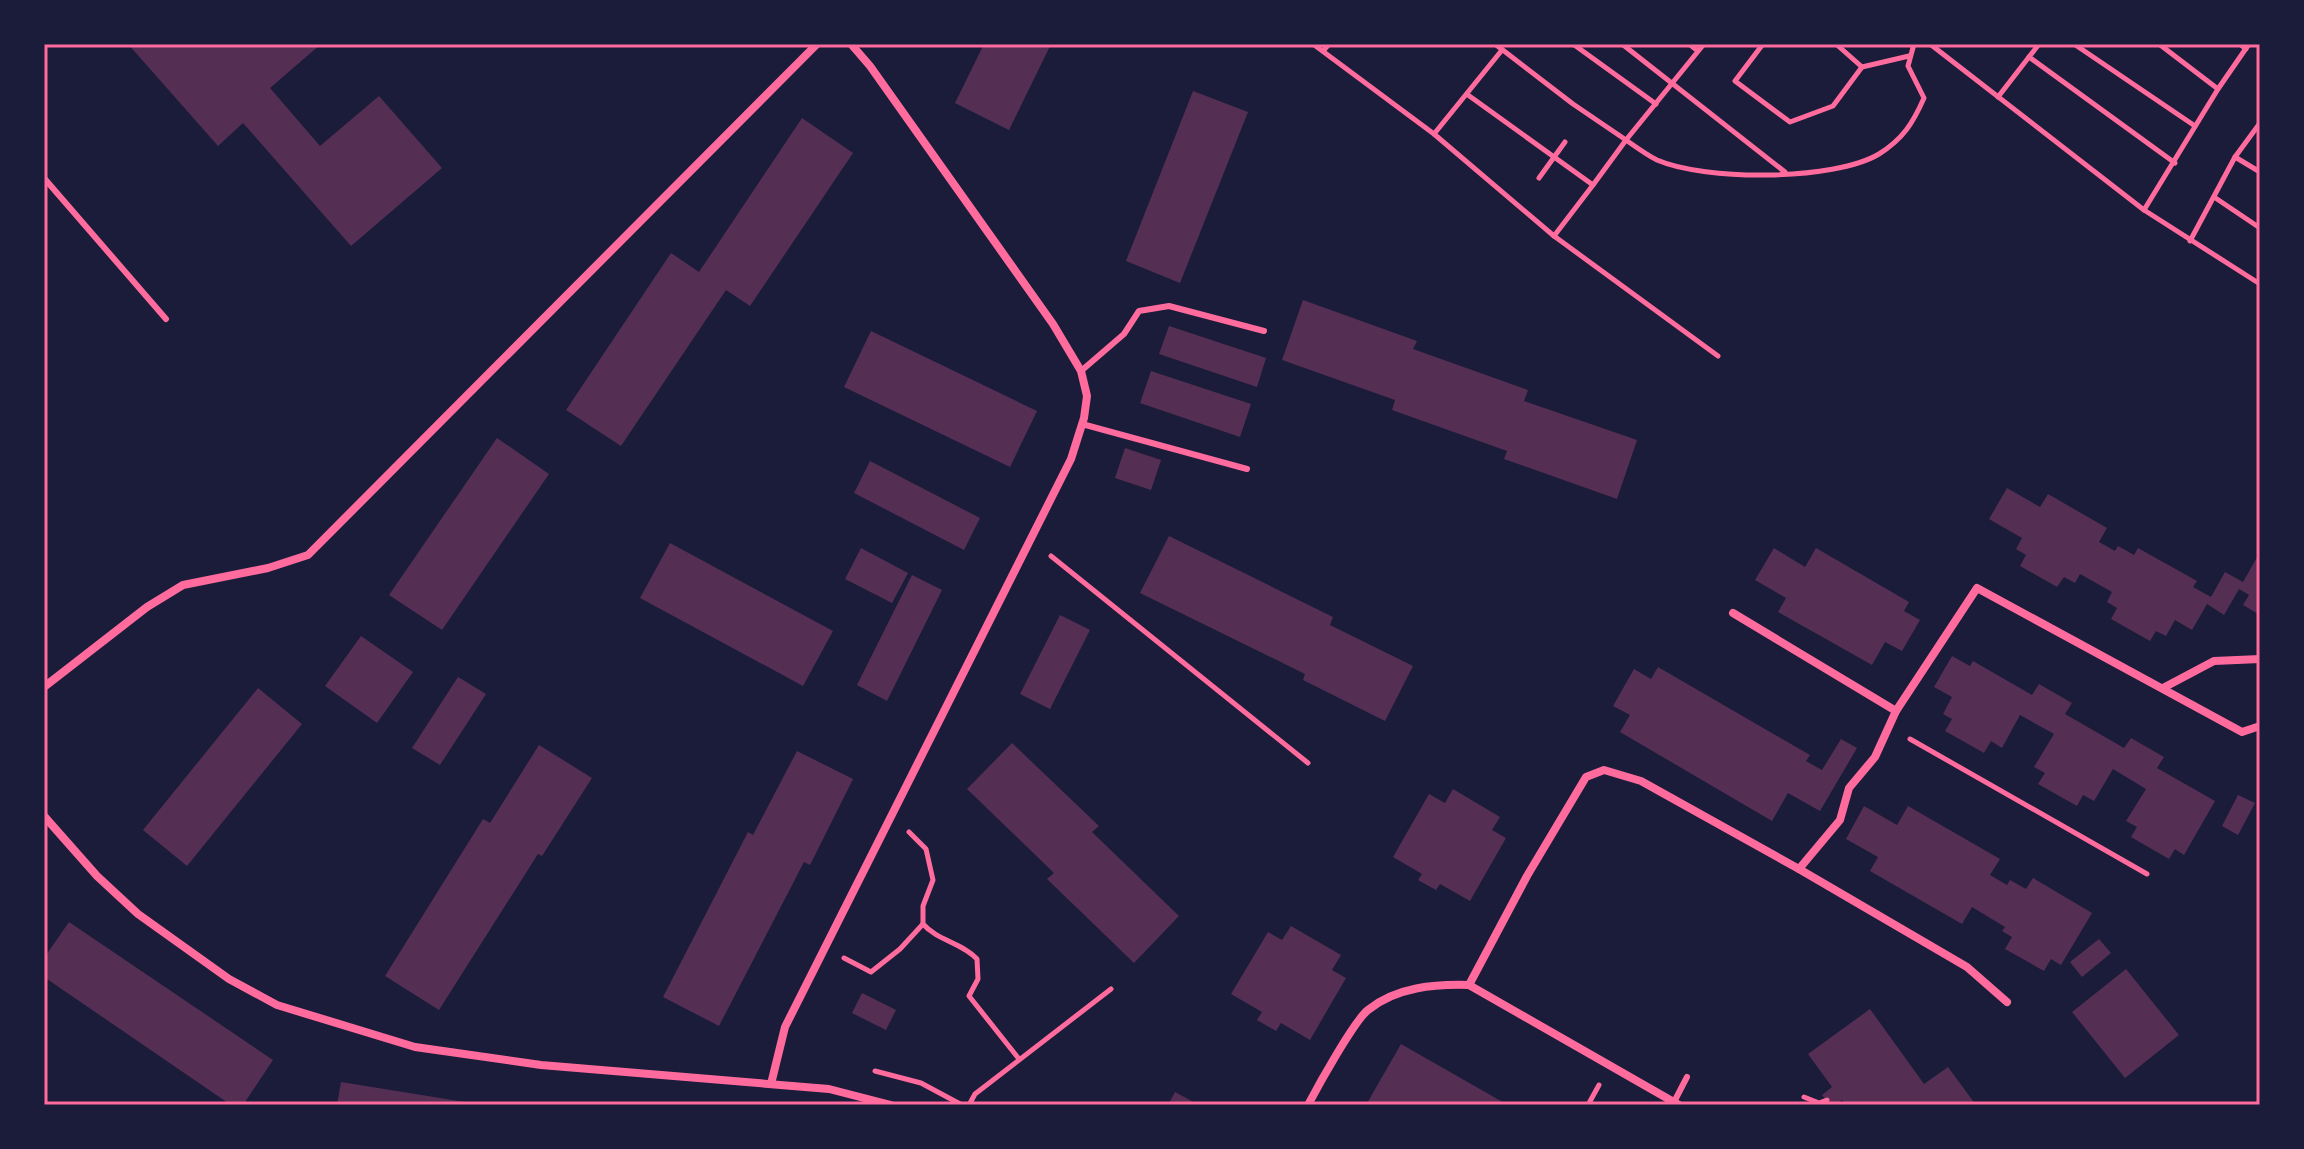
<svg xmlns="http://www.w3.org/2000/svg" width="2304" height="1149" font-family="Montserrat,sans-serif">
	<rect width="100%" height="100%" fill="#1b1b3a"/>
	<g fill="#542f53">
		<path d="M128,44H321L270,88L320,146L379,96L442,168L351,246L243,123L218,146Z"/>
		<path d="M984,44H1051L1009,130L955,103Z"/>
		<path d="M1193,91L1248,112L1180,283L1126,261Z"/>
		<path d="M802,118L853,153L750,306L726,290L621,446L566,410L671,253L699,272Z"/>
		<path d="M1303,300L1417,341L1413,349L1528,390L1524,401L1637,440L1617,499L1504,459L1507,451L1392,410L1395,400L1282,360Z"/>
		<path d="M1169,326L1266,358L1257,387L1159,354Z"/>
		<path d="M871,331L1037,411L1010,467L844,387Z"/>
		<path d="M1151,371L1251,404L1240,437L1140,403Z"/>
		<path d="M497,438L549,474L442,630L389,595Z"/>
		<path d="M1125,448L1161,460L1151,490L1115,478Z"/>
		<path d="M870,461L980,518L964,550L854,493Z"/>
		<path d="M2007,488L2040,507L2048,494L2107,528L2099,542L2115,551L2118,546L2134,555L2138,548L2197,581L2193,587L2211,597L2225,572L2243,582L2260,552V615L2243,605L2249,595L2239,589L2224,615L2207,604L2192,630L2175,620L2166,636L2156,631L2150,641L2111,619L2117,608L2107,602L2112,592L2080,574L2075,583L2064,577L2057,587L2020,566L2026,555L2016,549L2022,538L1989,519Z"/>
		<path d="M1169,536L1333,617L1330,625L1413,666L1385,721L1303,680L1305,674L1140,593Z"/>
		<path d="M670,543L833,631L803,686L640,598Z"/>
		<path d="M861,548L908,573L892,603L845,579Z"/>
		<path d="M1774,548L1805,567L1816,548L1909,602L1904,611L1920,620L1902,651L1885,642L1872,665L1778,612L1786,598L1755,580Z"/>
		<path d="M912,575L942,590L887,701L857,685Z"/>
		<path d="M1060,615L1090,630L1050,709L1020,694Z"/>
		<path d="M361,636L413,672L377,723L325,686Z"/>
		<path d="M1952,656L1970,666L1973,661L2032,695L2039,684L2072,703L2065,714L2124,748L2131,738L2164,757L2157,768L2215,801L2184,855L2175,849L2169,859L2131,837L2137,827L2126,821L2146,789L2113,769L2094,801L2083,795L2077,806L2038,784L2045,773L2034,767L2054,734L2020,715L2002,748L1991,741L1984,753L1945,731L1952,719L1943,714L1952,697L1934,687Z"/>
		<path d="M1658,667L1810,755L1806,761L1822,770L1841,739L1857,748L1820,811L1788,793L1772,821L1620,732L1630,715L1613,706L1634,669L1651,679Z"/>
		<path d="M458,677L486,694L440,765L412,748Z"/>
		<path d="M258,688L302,724L187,866L143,830Z"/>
		<path d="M1012,743L1099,826L1092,832L1179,916L1134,963L1047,879L1054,873L967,789Z"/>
		<path d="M539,745L592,778L542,856L538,854L439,1010L385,976L483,819L490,823Z"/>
		<path d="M797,751L853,779L810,865L804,862L719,1026L663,997L748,832L753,835Z"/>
		<path d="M1453,789L1500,817L1492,830L1506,838L1470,901L1440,884L1436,890L1418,880L1422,874L1393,857L1429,794L1445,803Z"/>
		<path d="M2238,795L2255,803L2238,835L2222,826Z"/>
		<path d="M1864,806L1897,825L1908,806L2000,859L1990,875L2007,885L2010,880L2026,889L2033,878L2092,913L2061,965L2051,959L2044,971L2005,949L2012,937L2002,931L2005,927L1972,907L1962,924L1870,871L1878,857L1846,839Z"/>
		<path d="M69,922L273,1060L243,1105H231L44,977V958Z"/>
		<path d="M1291,926L1341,955L1332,970L1346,978L1310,1040L1281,1023L1276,1031L1257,1020L1262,1012L1231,994L1268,932L1282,940Z"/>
		<path d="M2099,939L2111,953L2082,977L2070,962Z"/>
		<path d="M2126,969L2179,1035L2125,1078L2072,1012Z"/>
		<path d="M862,993L896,1010L886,1030L852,1013Z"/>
		<path d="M1870,1009L1924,1084L1948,1067L1976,1105H1845L1842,1100L1836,1105H1830L1822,1095L1832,1087L1808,1054Z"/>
		<path d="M1401,1044L1457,1076L1508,1105H1366Z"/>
		<path d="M341,1082L471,1103V1105H337Z"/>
		<path d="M1175,1092L1199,1105H1168Z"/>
	</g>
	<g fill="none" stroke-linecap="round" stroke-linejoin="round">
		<g stroke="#ff6b9d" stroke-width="5">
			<path d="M1313,44L1434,134L1554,236L1593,185"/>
			<path d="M1495,44L1573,104L1626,140L1704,44"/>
			<path d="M1573,44L1656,104"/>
			<path d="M1622,44L1785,172"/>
			<path d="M1689,44L1698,51"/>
			<path d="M1763,44L1735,81L1790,122L1833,106L1862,67L1909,56"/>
			<path d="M1836,44L1862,67"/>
			<path d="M1930,44L2144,210L2260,284"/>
			<path d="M2074,44L2195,126"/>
			<path d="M2159,44L2218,89"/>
			<path d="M2240,44L2246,49"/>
			<path d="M1323,51L1329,44"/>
			<path d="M2029,57L2175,163"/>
			<path d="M1468,95L1593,185L1626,140C1636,147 1647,155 1657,160C1705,181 1834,181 1879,154C1903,139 1913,123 1924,98L1908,66L1914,44"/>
			<path d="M1998,97L2039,44"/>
			<path d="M1434,134L1502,50"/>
			<path d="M2235,157L2260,172"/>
			<path d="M1539,178L1565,142"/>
			<path d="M2214,197L2260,228"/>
			<path d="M2144,210L2218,89L2249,44"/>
			<path d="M1554,236L1718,356"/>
			<path d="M2190,241L2235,157L2260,123"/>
			<path d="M1051,556L1308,763"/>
			<path d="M1910,739L2147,874"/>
			<path d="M909,832L926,849L933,880L923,906V924C938,941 961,942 977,959L978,979L969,996L1019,1059"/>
			<path d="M844,958L871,972L900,949L923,924"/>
			<path d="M875,1071L921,1083L962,1105"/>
			<path d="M1804,1097L1819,1103L1827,1100"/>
			<path d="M969,1105L975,1094L1111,989"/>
			<path d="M1588,1105L1599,1085"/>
		</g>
		<g stroke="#ff6b9d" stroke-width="6">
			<path d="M44,178L166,319"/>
			<path d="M1081,371L1124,334L1139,311L1169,306L1264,331"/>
			<path d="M1082,424L1247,469"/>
			<path d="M1674,1102L1687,1077"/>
		</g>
		<g stroke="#ff6b9d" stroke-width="8">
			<path d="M1733,613L1896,711"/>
			<path d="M44,687L147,607L183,585L268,568L308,555L817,44"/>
			<path d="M2163,688L2214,661L2260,659"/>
			<path d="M44,816L97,876L138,914L229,979L277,1005L415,1047L541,1065L829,1089L891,1105"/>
			<path d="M1799,869L1967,967L2007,1002"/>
			<path d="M1469,985L1679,1105"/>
			<path d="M771,1084L785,1027L1071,459L1084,418L1087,396L1081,371L1053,324L870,66L851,44"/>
			<path d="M1308,1105C1318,1086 1354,1021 1368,1010C1396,987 1435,984 1469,985L1527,876L1586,777L1604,770L1641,781L1799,869L1840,820L1849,788L1875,757L1896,711L1977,588L2242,732L2260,726"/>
		</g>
	</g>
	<rect width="2304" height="1149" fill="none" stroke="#1b1b3a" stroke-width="92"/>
	<rect x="46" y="46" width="2212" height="1057" fill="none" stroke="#ff6b9d" stroke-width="3"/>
</svg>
